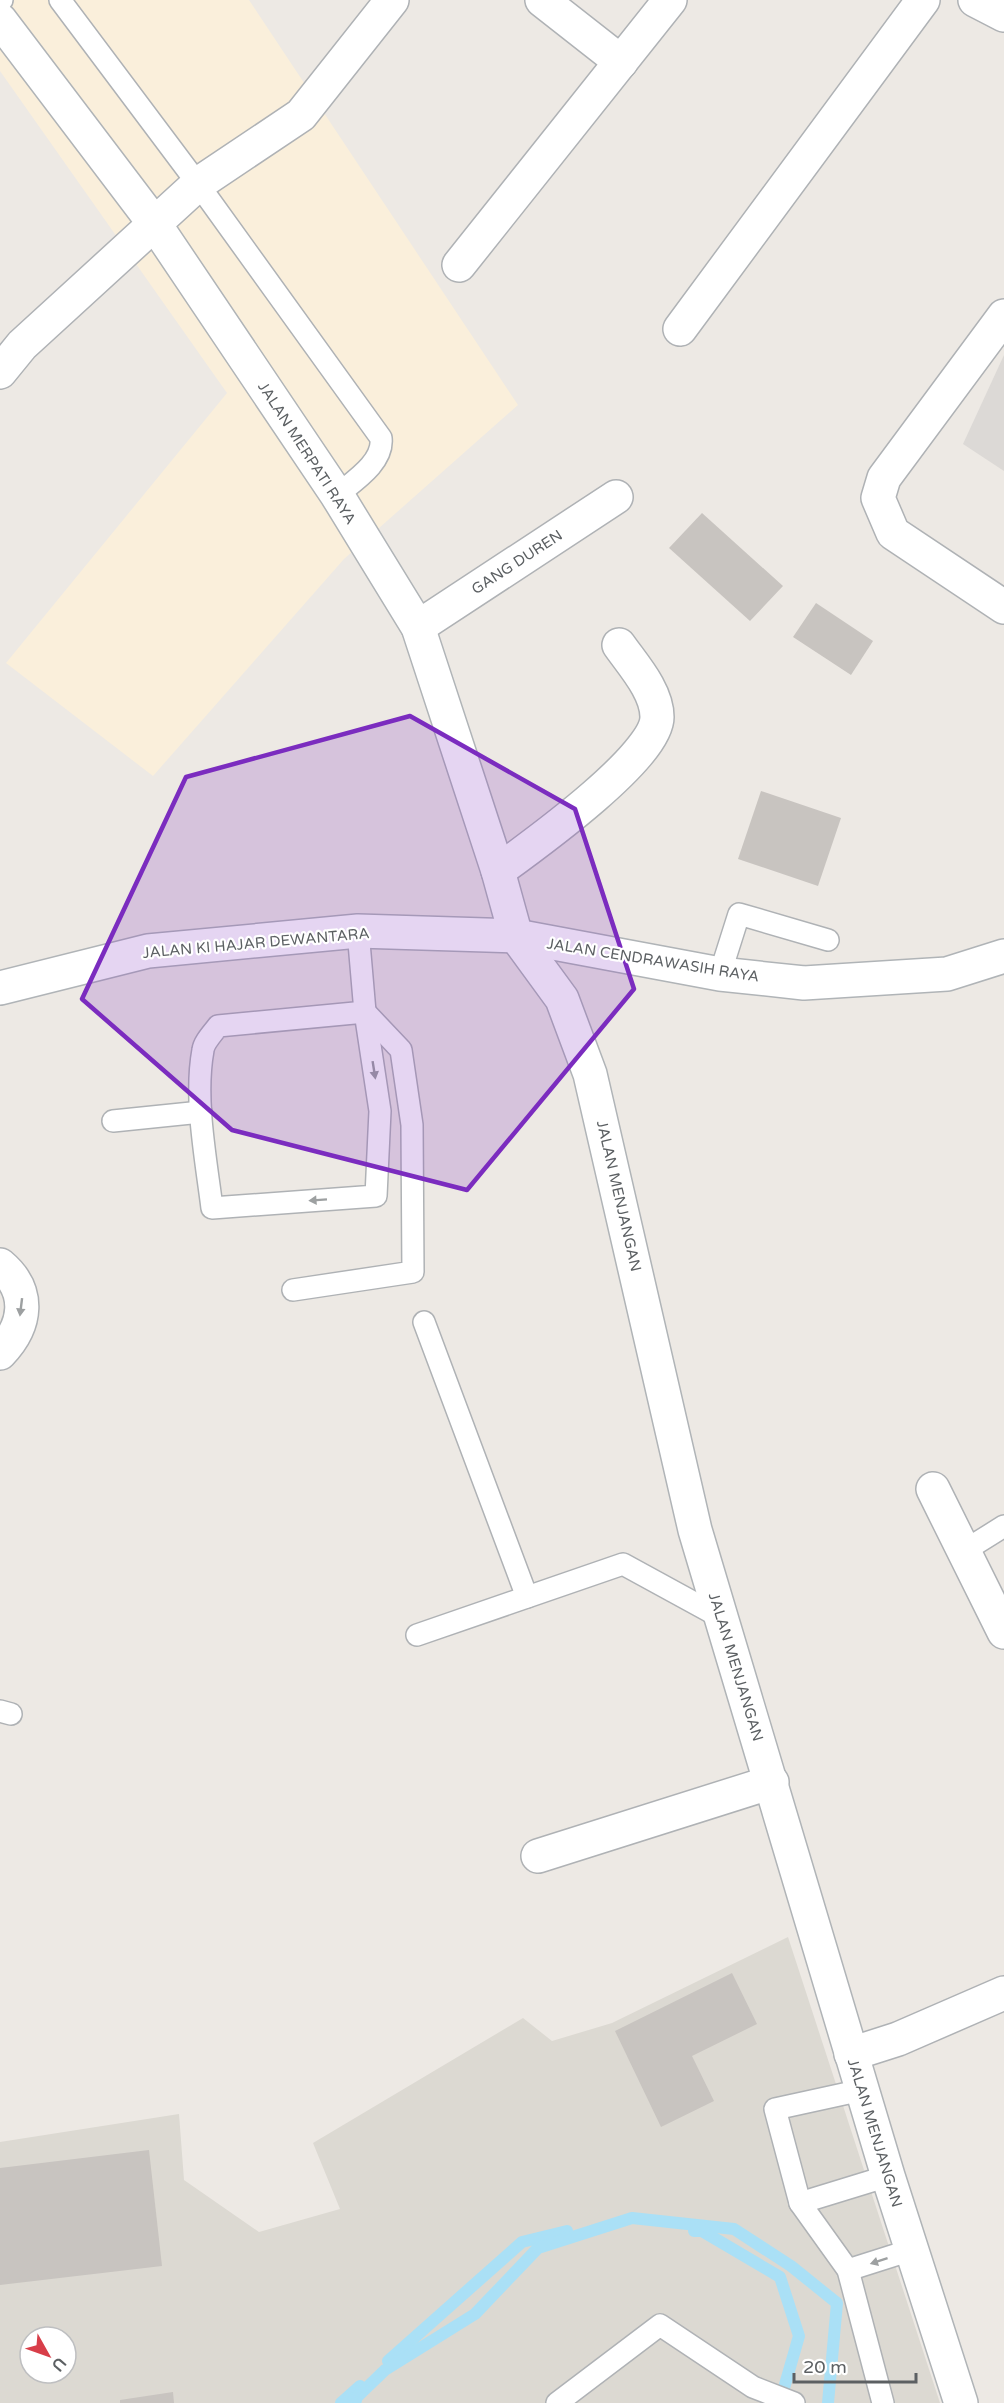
<svg xmlns="http://www.w3.org/2000/svg" width="1004" height="2403" font-family="'Varela Round',sans-serif">
	<rect width="100%" height="100%" fill="#ede9e4"/>
	<path fill="#faefdb" d="M0,0H249L518,405L344,559L153,776L6,663L227,393L0,71Z"/>
	<path fill="#dcd9d6" d="M1004,355V471L963,444Z"/>
	<path fill="#dcd9d2" fill-rule="evenodd" d="M788,1937L940,2403H0V2142L179,2114L184,2180L259,2232L340,2209L313,2143L523,2018L552,2041L612,2023ZM30,2337H66V2373H30Z"/>
	<g fill="none" stroke-linecap="round" stroke-linejoin="round">
		<g stroke="#aae0f6" stroke-width="12">
			<path d="M694,2231H702L780,2277L799,2336L780,2402"/>
			<path d="M388,2361L522,2242L567,2231"/>
			<path d="M341,2403L360,2386"/>
			<path d="M355,2403L357,2397L385,2370L475,2314L538,2248L632,2218L734,2229L791,2266L837,2303L828,2403"/>
		</g>
	</g>
	<g fill="#c8c4c0">
		<path d="M702,513L783,586L750,621L669,548Z"/>
		<path d="M816,603L873,641L851,675L793,637Z"/>
		<path d="M761,791L841,818L818,886L738,859Z"/>
		<path d="M732,1973L757,2024L692,2056L714,2101L661,2127L615,2031Z"/>
		<path d="M149,2150L162,2266L0,2285V2168Z"/>
		<path d="M173,2392L174,2403H120V2400Z"/>
	</g>
	<g fill="none" stroke-linecap="round" stroke-linejoin="round">
		<g stroke="#afb2b5" stroke-width="24">
			<g id="service">
				<path d="M60,0L198,184L381,438C384,462 354,481 337,495"/>
				<path d="M0,2L2,0"/>
				<path d="M358,931L365,1012L380,1111L376,1196L212,1208C206,1159 194,1099 203,1050C204,1042 213,1033 218,1026L365,1012"/>
				<path d="M720,974L739,914L828,940"/>
				<path d="M113,1121L201,1112"/>
				<path d="M293,1290L413,1272L412,1125L401,1050L365,1012"/>
				<path d="M424,1322L527,1597"/>
				<path d="M964,1551L1004,1526"/>
				<path d="M417,1635L623,1564L720,1617"/>
				<path d="M0,1711L11,1714"/>
				<path d="M800,2203L775,2109L862,2090"/>
				<path d="M848,2270L911,2250"/>
				<path d="M557,2403L660,2325L753,2387L794,2403"/>
				<path d="M883,2403L848,2270L800,2203L888,2176"/>
			</g>
		</g>
		<g stroke="#afb2b5" stroke-width="36">
			<g id="minor">
				<path d="M542,0L621,62"/>
				<path d="M975,0L1004,15"/>
				<path d="M459,265L670,0"/>
				<path d="M1004,316L884,478L878,498L893,533L1004,607"/>
				<path d="M680,329L923,0"/>
				<path d="M0,372L22,345L198,184L301,115L392,0"/>
				<path d="M418,627L616,497"/>
				<path d="M498,871C531,847 657,757 657,717C657,691 633,665 619,645"/>
				<path d="M0,1265C31,1291 27,1325 0,1353"/>
				<path d="M933,1489L1004,1632"/>
				<path d="M538,1856L772,1782"/>
				<path d="M851,2054L898,2039L1004,1993"/>
			</g>
		</g>
		<g stroke="#b0b4b7" stroke-width="36">
			<g id="secondary">
				<path d="M0,20L154,223L337,495L418,627L498,871L516,936L562,999L590,1074L695,1530L888,2176L961,2403"/>
				<path d="M0,988L148,951L358,931L516,936L720,974L804,983L947,974L1004,956"/>
			</g>
		</g>
		<use href="#service" stroke="#fff" stroke-width="21"/>
		<use href="#minor" stroke="#fff" stroke-width="33"/>
		<use href="#secondary" stroke="#fff" stroke-width="33"/>
	</g>
	<defs><path id="oneway-solid" d="M-6-.8H1V-3.2L6.5 0L1 3.2V.8H-6Z" transform="scale(1.5)"/></defs>
	<g fill="#9da0a1">
		<use href="#oneway-solid" transform="translate(374 1070) rotate(81)"/>
		<use href="#oneway-solid" transform="translate(318 1200) rotate(176)"/>
		<use href="#oneway-solid" transform="translate(21 1307) rotate(97)"/>
		<use href="#oneway-solid" transform="translate(879 2261) rotate(162)"/>
	</g>
	<path fill="#7b2cbf" fill-opacity="0.2" stroke="#7b2cbf" stroke-width="4.5" stroke-linejoin="round" d="M410,716L575,809L634,989L467,1190L232,1130L82,999L186,777Z"/>
	<g text-anchor="middle" stroke-width="4.5" stroke-linejoin="round" paint-order="stroke">
		<g font-size="15" fill="#5c6063" stroke="#fff">
			<text transform="translate(307 453) rotate(57)" y="5">JALAN MERPATI RAYA</text>
			<text transform="translate(517 562) rotate(-33)" y="5">GANG DUREN</text>
			<text transform="translate(256 943) rotate(-5)" y="5">JALAN KI HAJAR DEWANTARA</text>
			<text transform="translate(653 960) rotate(9)" y="5">JALAN CENDRAWASIH RAYA</text>
			<text transform="translate(619 1196) rotate(77)" y="5">JALAN MENJANGAN</text>
			<text transform="translate(736 1667) rotate(73)" y="5">JALAN MENJANGAN</text>
			<text transform="translate(875 2133) rotate(73)" y="5">JALAN MENJANGAN</text>
		</g>
	</g>
	<g transform="translate(48 2355) rotate(130)"><circle r="28" fill="#ffffff" stroke="#bebfc1" stroke-width="1.5"/>
	<path d="M0-4.5L10 22L0 15L-10 22Z" fill="#d83e49"/>
	<text y="-9" font-size="16" font-weight="bold" text-anchor="middle" fill="#5c6063">U</text>
	</g>
	<path d="M794 2373v9h122v-9" fill="none" stroke="#5c6063" stroke-width="3"/>
	<text x="803" y="2373" font-size="18" fill="#5c6063" stroke="#ffffff" stroke-width="4.5" paint-order="stroke">20 m</text>
</svg>
